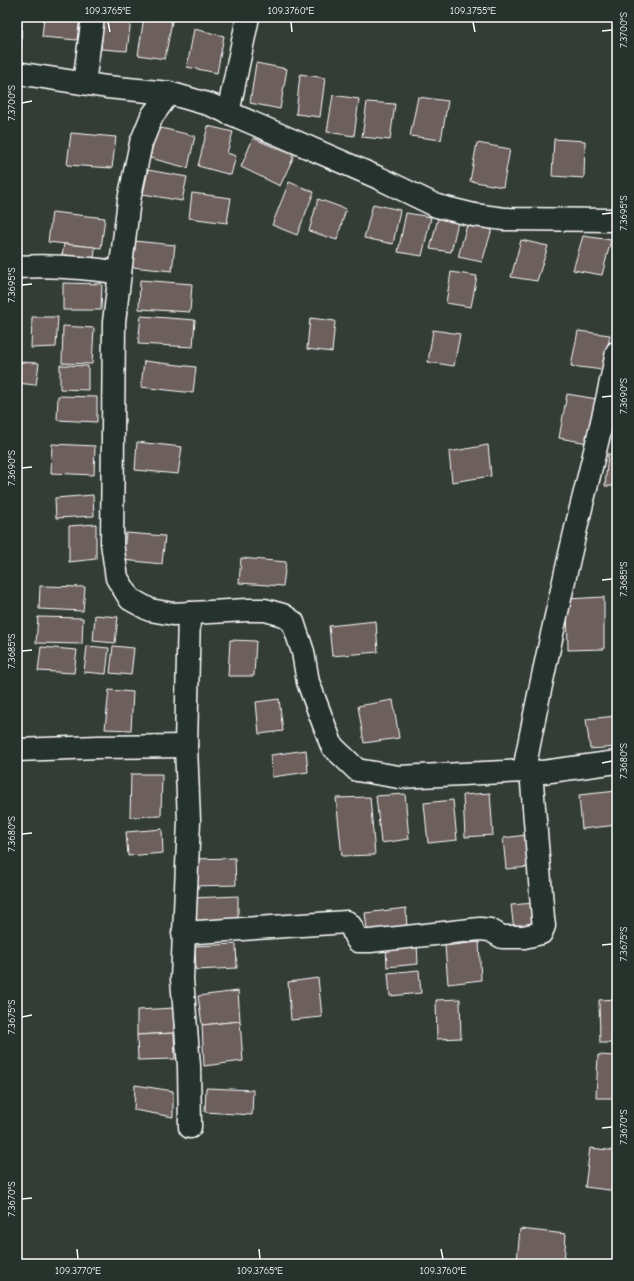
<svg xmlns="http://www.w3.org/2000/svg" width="634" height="1281" font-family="'Comic Neue',sans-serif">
	<rect width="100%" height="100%" fill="#343c36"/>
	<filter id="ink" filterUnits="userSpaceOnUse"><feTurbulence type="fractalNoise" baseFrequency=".025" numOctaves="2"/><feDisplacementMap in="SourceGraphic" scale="8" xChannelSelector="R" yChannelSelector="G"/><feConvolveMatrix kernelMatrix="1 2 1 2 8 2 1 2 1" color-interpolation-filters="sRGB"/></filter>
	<g filter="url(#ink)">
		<g fill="#6c5f5b" stroke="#fff">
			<path d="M17,17H22L21,48H17Z"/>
			<path d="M44,17H80L77,40L42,37Z"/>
			<path d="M104,17L131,20L127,51L101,49Z"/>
			<path d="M144,17L172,21L165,59L138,55Z"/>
			<path d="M194,29L224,36L217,73L187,67Z"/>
			<path d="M256,63L287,69L280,109L250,103Z"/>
			<path d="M300,74L325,78L320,117L296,114Z"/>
			<path d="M333,95L359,99L354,136L327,132Z"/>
			<path d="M418,97L448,101L441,140L410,136Z"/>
			<path d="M17,98L21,99L17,131Z"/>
			<path d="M367,102L395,104L390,140L362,137Z"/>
			<path d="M208,126L233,132L227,153L236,156L231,175L198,166Z"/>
			<path d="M157,127L195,136L188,168L150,158Z"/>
			<path d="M71,133L116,137L112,168L67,165Z"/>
			<path d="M253,138L294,156L280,186L241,167Z"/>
			<path d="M554,139L585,141L584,178L552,176Z"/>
			<path d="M477,143L510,149L503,187L470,181Z"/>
			<path d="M148,170L187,177L182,201L143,194Z"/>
			<path d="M289,182L314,192L297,235L272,225Z"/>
			<path d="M192,193L231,198L227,223L189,218Z"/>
			<path d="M318,199L346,209L337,240L309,231Z"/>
			<path d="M373,204L400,210L393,244L364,238Z"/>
			<path d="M52,212L105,218L101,248L48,242Z"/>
			<path d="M406,213L431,217L422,256L398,252Z"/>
			<path d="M438,218L458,222L451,252L430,249Z"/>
			<path d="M467,225L492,229L482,262L458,257Z"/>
			<path d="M583,236L611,240L602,275L573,270Z"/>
			<path d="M521,240L548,246L537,281L511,277Z"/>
			<path d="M134,241L175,245L172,271L132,267Z"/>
			<path d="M64,244L95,247L94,261L62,257Z"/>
			<path d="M451,272L477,276L471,307L446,303Z"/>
			<path d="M140,280L192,284L190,312L139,309Z"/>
			<path d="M63,283L102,284L101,310H63Z"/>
			<path d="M141,316L195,320L193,347L138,344Z"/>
			<path d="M32,317H58L56,347L31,348Z"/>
			<path d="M310,318L335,321L332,352L307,349Z"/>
			<path d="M63,326L94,328L92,364L62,363Z"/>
			<path d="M433,330L460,334L454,366L428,362Z"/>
			<path d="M578,331L610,335L603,370L571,366Z"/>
			<path d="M144,361L196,367L193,393L141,387Z"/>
			<path d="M17,362L39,363L36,385L17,383Z"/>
			<path d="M60,365L88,366V390L60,389Z"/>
			<path d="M567,394L597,399L588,443L559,438Z"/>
			<path d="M58,396L97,397V422L57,420Z"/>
			<path d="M137,442L182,447L178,474L135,470Z"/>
			<path d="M52,444L95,446L94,475L51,473Z"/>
			<path d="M488,445L491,476L452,482L449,452Z"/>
			<path d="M608,454H617V486H605Z"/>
			<path d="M93,495L94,516L56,518L55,498Z"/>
			<path d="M96,524V559L69,562V526Z"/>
			<path d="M126,533L165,536L162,564L123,560Z"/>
			<path d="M241,558L286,562L283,586L239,583Z"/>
			<path d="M40,586L85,587L83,611L39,609Z"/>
			<path d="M604,597V649L568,650L567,599Z"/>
			<path d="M95,615L118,617L115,643L93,641Z"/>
			<path d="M38,617L83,618L82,644L36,643Z"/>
			<path d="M376,621L378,652L332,656L329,626Z"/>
			<path d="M230,640L256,641L254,676H228Z"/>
			<path d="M87,646L109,648L106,674L84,672Z"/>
			<path d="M113,646L134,648L131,675L110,673Z"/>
			<path d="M41,647L77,650L74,673L38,671Z"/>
			<path d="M109,690L133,692L131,730L105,729Z"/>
			<path d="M279,699L283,731L259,734L256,702Z"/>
			<path d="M393,700L399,738L364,743L358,706Z"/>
			<path d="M617,716V747L590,749L586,719Z"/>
			<path d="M306,750L308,772L272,777L271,755Z"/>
			<path d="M131,774H162L161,816L130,817Z"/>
			<path d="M617,791V825L582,829L579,795Z"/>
			<path d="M490,793L493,835L465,837L463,795Z"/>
			<path d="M405,794L409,839L381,843L376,796Z"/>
			<path d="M370,797L375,855L342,856L336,798Z"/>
			<path d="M453,800L457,840L428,843L424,803Z"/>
			<path d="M162,829L163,853L128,856L126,832Z"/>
			<path d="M526,835L530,867L506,869L503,838Z"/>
			<path d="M235,858L236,885L193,886L192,859Z"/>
			<path d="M238,896V921L193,923V898Z"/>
			<path d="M534,903L537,929L514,931L511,905Z"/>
			<path d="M406,908L407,933L368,937L365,913Z"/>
			<path d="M479,942L481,980L448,984L445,946Z"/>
			<path d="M417,943L418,964L387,967L386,946Z"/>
			<path d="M236,944L237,968L196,970L195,946Z"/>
			<path d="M419,970L421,993L390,996L388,973Z"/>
			<path d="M318,978L322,1017L291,1020L288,982Z"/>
			<path d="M238,991L240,1021L202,1025L198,996Z"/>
			<path d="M460,999L461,1038L437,1039L436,1000Z"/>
			<path d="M617,999V1043H600L599,1000Z"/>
			<path d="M174,1008V1033L137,1035V1010Z"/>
			<path d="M240,1021L243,1061L204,1066L202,1025Z"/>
			<path d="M174,1033L175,1059L138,1060L137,1035Z"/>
			<path d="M598,1055L617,1056V1098H596Z"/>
			<path d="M135,1085L173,1091V1117L134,1110Z"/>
			<path d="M206,1088L253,1090L252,1115L205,1112Z"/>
			<path d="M590,1148L617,1151V1191L585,1187Z"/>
			<path d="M520,1229L566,1234L564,1264H538L517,1262Z"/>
		</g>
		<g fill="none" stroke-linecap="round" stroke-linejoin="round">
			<g stroke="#fff" stroke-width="25">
				<g id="minor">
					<path d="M17,73L107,87L169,93L211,105L379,178L437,206L474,215L504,219L617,220"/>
					<path d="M84,83L93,17"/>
					<path d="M169,93L152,116L141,143L129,200L114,322L112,543L117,578L130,599L150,610L173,614L247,610H265L283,615L293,622L303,652L308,682L332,746L357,770L399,777L524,771L543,772L617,762"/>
					<path d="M228,113L248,17"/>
					<path d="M17,267C53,265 84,267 120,273"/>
					<path d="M189,613L186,746L189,821L182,979L189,1066L190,1127"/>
					<path d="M17,750L98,747L186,746"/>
					<path d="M524,771C539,688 558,606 577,524C591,467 606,410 617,352"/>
					<path d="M183,933L347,922C355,928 352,935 358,941H370L480,929L490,930L502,937H524L541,933L544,926L543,918L531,771"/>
				</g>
			</g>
			<use href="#minor" stroke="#26332d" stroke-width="22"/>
		</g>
	</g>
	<path fill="none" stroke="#fff" stroke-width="1.5" d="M108,22L110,32M291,22L292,32M473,22L475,32M602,31L612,30M22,103L32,101M602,214L612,213M22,285L32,284M602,397L612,396M22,468L32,467M602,580L612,579M22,651L32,650M602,763L612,761M22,834L32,833M602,945L612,944M22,1017L32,1015M602,1128L612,1127M22,1199L32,1198M77,1249L78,1259M259,1249L260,1259M441,1249L443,1259"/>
	<rect width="634" height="1281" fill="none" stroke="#26332d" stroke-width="44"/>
	<rect x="22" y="22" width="590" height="1237" fill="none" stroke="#fff" stroke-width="1.5"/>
	<g font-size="10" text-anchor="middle" fill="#fff">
		<text x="108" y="14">109.3765°E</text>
		<text x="291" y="14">109.3760°E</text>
		<text x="473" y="14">109.3755°E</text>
		<text transform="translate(623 30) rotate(-90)" y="4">7.3700°S</text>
		<text transform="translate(11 103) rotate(-90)" y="4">7.3700°S</text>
		<text transform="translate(623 213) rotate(-90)" y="4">7.3695°S</text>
		<text transform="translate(11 285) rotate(-90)" y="4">7.3695°S</text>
		<text transform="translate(623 396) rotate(-90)" y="4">7.3690°S</text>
		<text transform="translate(11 468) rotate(-90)" y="4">7.3690°S</text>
		<text transform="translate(623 579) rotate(-90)" y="4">7.3685°S</text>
		<text transform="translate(11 651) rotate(-90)" y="4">7.3685°S</text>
		<text transform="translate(623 761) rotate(-90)" y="4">7.3680°S</text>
		<text transform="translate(11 834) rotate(-90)" y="4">7.3680°S</text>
		<text transform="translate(623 944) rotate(-90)" y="4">7.3675°S</text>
		<text transform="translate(11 1017) rotate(-90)" y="4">7.3675°S</text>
		<text transform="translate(623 1127) rotate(-90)" y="4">7.3670°S</text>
		<text transform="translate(11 1199) rotate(-90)" y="4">7.3670°S</text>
		<text x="78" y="1274">109.3770°E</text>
		<text x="260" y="1274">109.3765°E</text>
		<text x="443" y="1274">109.3760°E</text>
	</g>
</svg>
